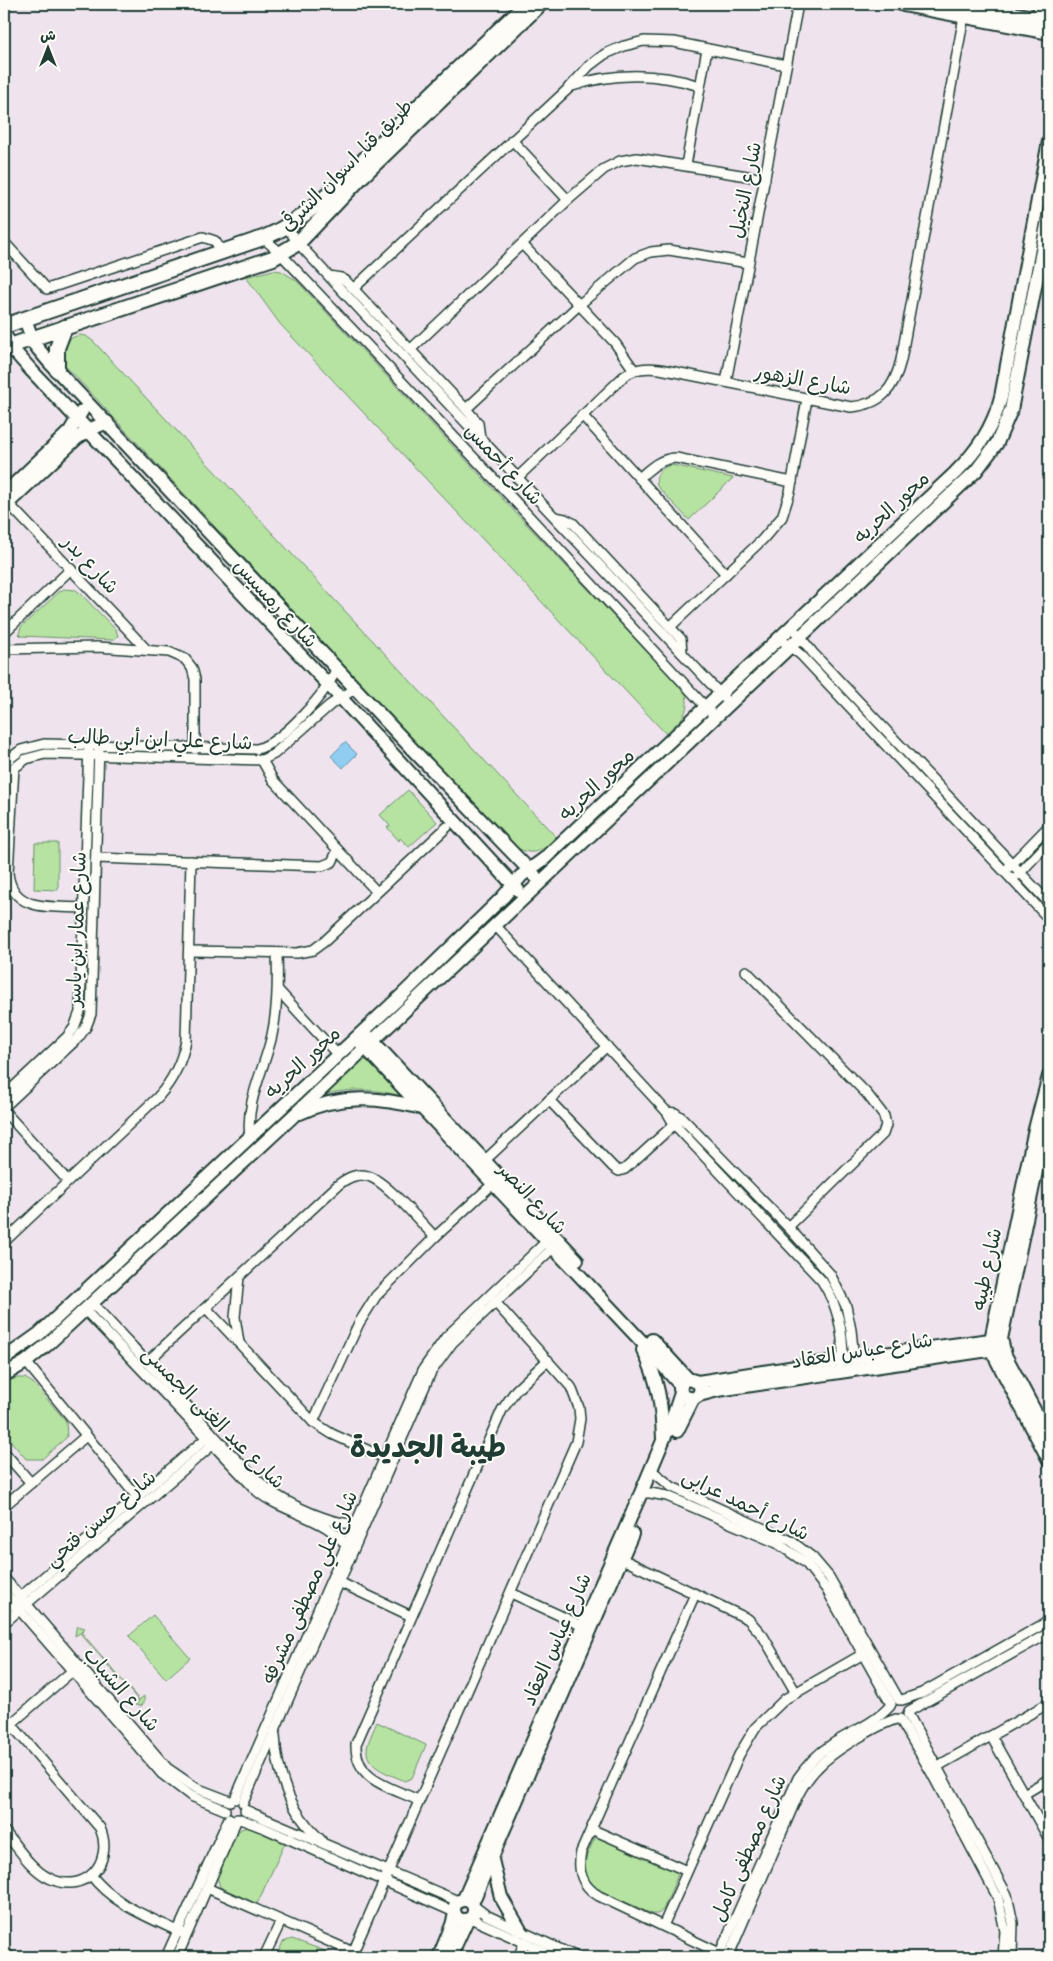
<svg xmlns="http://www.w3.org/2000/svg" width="1053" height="1961" font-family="Caveat,'Playpen Sans Arabic',sans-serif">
	<rect width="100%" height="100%" fill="#efe4ed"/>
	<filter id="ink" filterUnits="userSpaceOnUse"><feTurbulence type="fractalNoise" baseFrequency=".02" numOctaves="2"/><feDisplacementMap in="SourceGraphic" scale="10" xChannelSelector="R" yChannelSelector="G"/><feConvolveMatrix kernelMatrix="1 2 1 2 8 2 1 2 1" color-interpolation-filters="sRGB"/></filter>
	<g filter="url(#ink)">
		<g fill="#b6e3a2" stroke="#6a906b">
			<path d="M273,270L281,271L296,280L685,692C692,711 680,721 667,735L280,324L246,277Z"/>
			<path d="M80,335L86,336L93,341L556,837C552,840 548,845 544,848C521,864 498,830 483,816L63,363C64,347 62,340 80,335Z"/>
			<path d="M672,465L733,478L689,520L657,486C654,475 661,467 672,465Z"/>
			<path d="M64,589L76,590L80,593L116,630L118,636L113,640L21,636L19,634L21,627L59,592Z"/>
			<path d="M408,790L437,822L409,847L400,838L399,841L387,827L390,826L380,815Z"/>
			<path d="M35,843H58V890L34,889Z"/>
			<path d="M365,1060L375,1062L407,1098C379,1089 352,1087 323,1095L355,1063Z"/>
			<path d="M17,1378H25L33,1383L66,1421L67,1437L42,1459H26L4,1433V1383Z"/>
			<path d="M153,1615L190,1658L166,1679L129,1636Z"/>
			<path d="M78,1626L85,1628L81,1632L139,1700L144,1696V1703L141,1706L135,1705L139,1701L80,1633L75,1636L76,1629Z"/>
			<path d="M377,1722L426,1745L412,1778L405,1781C390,1774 361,1767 368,1744C370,1737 374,1729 377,1722Z"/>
			<path d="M248,1827H254L286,1841L257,1904L220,1887L217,1876L218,1870L236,1834L241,1829Z"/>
			<path d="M596,1836L679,1872L663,1910L658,1914H652L594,1888C578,1867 586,1857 596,1836Z"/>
			<path d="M292,1939L328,1952L331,1957H276L283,1942Z"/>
		</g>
		<path fill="#90cdf0" stroke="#6393a5" d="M345,742L357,754L343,768L331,756Z"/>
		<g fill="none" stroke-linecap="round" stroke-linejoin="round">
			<g stroke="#1f3d34" stroke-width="12">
				<g id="street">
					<path d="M569,87C613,72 655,72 700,86"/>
					<path d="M512,140L568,200"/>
					<path d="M686,165L707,49"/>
					<path d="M287,227L298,243L336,284L724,698"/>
					<path d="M263,238L276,249L512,498L715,717"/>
					<path d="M4,242L47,289L203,237L215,241L222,252"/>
					<path d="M522,244L615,343L634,370"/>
					<path d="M329,276L341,278L346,281L466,409L478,423L480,438"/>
					<path d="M353,289L569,88L589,66L605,54L624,46L644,41L674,42L786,65"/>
					<path d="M410,350L568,200L604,169L620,161L637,158L765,179"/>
					<path d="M726,382L798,4"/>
					<path d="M466,409L580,304L635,258L651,252L669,250L748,263"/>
					<path d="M582,415L726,574"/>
					<path d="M517,478L623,377C635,368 646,367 660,369L851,407C882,404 894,389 901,360L964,16"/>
					<path d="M639,478C651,468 659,459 676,458L792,482"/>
					<path d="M8,503L147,650"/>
					<path d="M555,517L565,519L573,523L670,627L681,639L682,653"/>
					<path d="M670,627L762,540L782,517L790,492L807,399"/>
					<path d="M4,633L71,569"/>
					<path d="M797,633L813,653L1049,903"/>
					<path d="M779,638L801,655L1049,919"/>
					<path d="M4,649L98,647L169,652L185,659L192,668L195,679V749"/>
					<path d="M262,760L273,780L376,891"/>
					<path d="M4,763L21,750L44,744L257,749C283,742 328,692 337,667"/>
					<path d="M14,767L8,873C12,913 53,906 84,908"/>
					<path d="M4,776L26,759L45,754L262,760L274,754L330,705L356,688"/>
					<path d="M96,858L322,866L332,862L338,850"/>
					<path d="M1009,867L1049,826"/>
					<path d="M1018,875L1049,842"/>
					<path d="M495,925L667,1112L674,1124L822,1281C838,1306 843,1330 843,1360"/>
					<path d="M189,951L297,953L313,950L325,941L447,827"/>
					<path d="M746,971L867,1094L884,1116L886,1125L883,1134L788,1227"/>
					<path d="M278,990L337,1054"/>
					<path d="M4,1096L67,1037L74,1028L80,1012L89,745"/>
					<path d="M549,1100L613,1167L619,1171L625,1169L678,1121"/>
					<path d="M4,1107L78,1038L86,1027L91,1014L99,745"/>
					<path d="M4,1111L68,1181"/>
					<path d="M667,1112L675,1113L682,1118L788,1227L830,1274L846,1306L851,1330L854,1358"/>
					<path d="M250,1137C245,1101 265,1068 272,1035C278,1008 278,980 277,953"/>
					<path d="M481,1164L607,1046"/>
					<path d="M4,1242L158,1097C173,1080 182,1062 186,1040L191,861"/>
					<path d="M92,1303C128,1342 165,1381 201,1421C221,1443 245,1471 268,1489C285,1503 337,1528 359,1523"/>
					<path d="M206,1308L313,1422L332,1434L385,1458"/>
					<path d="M85,1310L257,1491C282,1513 333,1519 348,1549"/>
					<path d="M239,1343L235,1317L239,1277"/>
					<path d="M26,1362L141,1502"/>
					<path d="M147,1362L338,1185C347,1178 356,1173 368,1176C386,1181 421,1223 435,1237"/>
					<path d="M313,1422L359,1323L376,1296L435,1237L496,1181"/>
					<path d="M4,1452L31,1483"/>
					<path d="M651,1470L672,1487L791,1541L812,1557L829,1577L899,1700"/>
					<path d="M641,1493H650L667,1496L777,1543L806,1563L827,1590L891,1704"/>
					<path d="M4,1506L86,1436"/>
					<path d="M622,1559L748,1619L763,1636L796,1693"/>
					<path d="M4,1578L167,1768L196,1788L230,1801"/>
					<path d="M339,1582L411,1616"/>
					<path d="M4,1592L162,1774L191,1796L225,1810"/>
					<path d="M511,1593L587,1628"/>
					<path d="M695,1594L581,1852C577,1872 582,1886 599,1896L728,1957"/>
					<path d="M4,1611L210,1435"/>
					<path d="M4,1623L217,1441"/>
					<path d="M902,1700L922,1693L1049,1621"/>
					<path d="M909,1711L1049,1633"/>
					<path d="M908,1714L1007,1895L1013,1923L1012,1957"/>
					<path d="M900,1719L931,1772L998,1898L1005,1931L1003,1957"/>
					<path d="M4,1730L71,1672"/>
					<path d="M275,1735C277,1776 290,1812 321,1840"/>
					<path d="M991,1736L1049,1839"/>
					<path d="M938,1766L1049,1703"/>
					<path d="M1024,1794L1049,1779"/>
					<path d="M235,1799L424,1368L446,1337L551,1237"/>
					<path d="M418,1800C390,1787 355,1781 356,1744L502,1410L516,1390L548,1360"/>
					<path d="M243,1803L431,1372L452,1343L556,1245"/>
					<path d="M245,1810L458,1901"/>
					<path d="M240,1819L264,1828L454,1912"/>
					<path d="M591,1829L687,1871"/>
					<path d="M4,1831C17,1846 31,1870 49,1878C84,1896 115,1863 100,1828L11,1724"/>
					<path d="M91,1875C114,1905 149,1917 182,1933"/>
					<path d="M207,1888L353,1952"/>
					<path d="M474,1906L486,1915L577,1957"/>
					<path d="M470,1918L557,1957"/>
					<path d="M663,1926L739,1755L755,1728L785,1699L863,1654"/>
					<path d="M166,1957L229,1818"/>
					<path d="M177,1957L237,1819"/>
					<path d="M264,1957L281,1921"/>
					<path d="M351,1957C425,1785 502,1614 576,1442L580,1419L579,1408L571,1387L495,1302"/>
					<path d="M518,1957L525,1942"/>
					<path d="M718,1957L798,1778C807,1765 818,1753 831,1745C850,1732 874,1724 890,1706"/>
					<path d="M728,1957L797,1797C811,1768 833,1752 861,1736C872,1730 883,1723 896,1719"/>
				</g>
			</g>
			<g stroke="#1f3d34" stroke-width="16">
				<g id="secondary">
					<path d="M1038,19L1041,4"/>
					<path d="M25,319L34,344L50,363L416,753L535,876"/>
					<path d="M4,334L16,353L30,369L340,697L518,890"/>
					<path d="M4,494L70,431L82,411"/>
					<path d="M4,507L77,438L89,430L107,422"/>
					<path d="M367,1035L577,1260"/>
					<path d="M359,1041L644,1344L681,1386"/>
					<path d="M1049,1076L1035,1129L991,1340L994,1355L1049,1460"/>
					<path d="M1049,1109L1001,1339L1005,1355L1049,1438"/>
					<path d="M300,1113C340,1094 380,1097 422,1108"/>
					<path d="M652,1340L688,1379"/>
					<path d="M643,1350C658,1378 662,1406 663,1439"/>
					<path d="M4,1359L39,1334L401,996L503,897L521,876L544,859L955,473C977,451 993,428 1001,397L1049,141"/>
					<path d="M4,1375L26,1362L48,1344L291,1118L976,471L997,443L1011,410L1049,215"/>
					<path d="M698,1382L854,1358L998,1339"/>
					<path d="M699,1395L701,1388L698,1382L688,1379L682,1382L680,1389L683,1396L693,1399L699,1395L718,1390L1002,1348"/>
					<path d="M677,1431L693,1399"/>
					<path d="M492,1860L501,1897L520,1930"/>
					<path d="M464,1899L641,1493L673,1417L681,1393"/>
					<circle cx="464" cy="1910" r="10"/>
					<path d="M472,1903L632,1534"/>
					<path d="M4,1953L7,1957"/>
					<path d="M439,1957L452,1925L455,1914"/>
					<path d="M450,1957L467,1920"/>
				</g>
			</g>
			<g stroke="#1f3d34" stroke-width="18">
				<g id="primary">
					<path d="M903,4L1049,32"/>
					<path d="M959,4L1049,21"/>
					<path d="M4,326L263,238C311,219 350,173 386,138C430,95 474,53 519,11"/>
					<path d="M4,348L273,258L298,243L361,177L540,4"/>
					<path d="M57,370V348L65,327"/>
				</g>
			</g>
			<use href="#street" stroke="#fdfcf7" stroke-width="9"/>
			<use href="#secondary" stroke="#fdfcf7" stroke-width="12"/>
			<use href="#primary" stroke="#fdfcf7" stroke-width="14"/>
		</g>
	</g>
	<g text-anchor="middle" stroke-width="4" stroke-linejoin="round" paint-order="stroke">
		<g font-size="20" fill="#1f3d34" stroke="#fdfcf7">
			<text transform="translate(346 165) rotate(-45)" y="7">طريق قنا, اسوان الشرقى</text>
			<text transform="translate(745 190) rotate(-79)" y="7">شارع النخيل</text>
			<text transform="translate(803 379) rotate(10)" y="7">شارع الزهور</text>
			<text transform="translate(504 464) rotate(47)" y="7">شارع أحمس</text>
			<text transform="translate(891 507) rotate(-43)" y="7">محور الحريه</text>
			<text transform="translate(91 564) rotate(47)" y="7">شارع بدر</text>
			<text transform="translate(276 603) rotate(47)" y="7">شارع رمسيس</text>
			<text transform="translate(160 739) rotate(2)" y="7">شارع علي ابن أبي طالب</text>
			<text transform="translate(596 784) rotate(-43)" y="7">محور الحريه</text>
			<text transform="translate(76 929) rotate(-88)" y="7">شارع عمار ابن ياسر</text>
			<text transform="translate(302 1062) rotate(-43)" y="7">محور الحريه</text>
			<text transform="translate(533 1198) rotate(47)" y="7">شارع النصر</text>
			<text transform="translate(986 1269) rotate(-78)" y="7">شارع طيبه</text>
			<text transform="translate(862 1350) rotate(-9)" y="7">شارع عباس العقاد</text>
			<text transform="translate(214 1417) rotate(45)" y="7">شارع عبد الغنى الجمسى</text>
			<text transform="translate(746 1504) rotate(26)" y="7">شارع أحمد عرابى</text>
			<text transform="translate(100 1518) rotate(-40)" y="7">شارع حسن فتحي</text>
			<text transform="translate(309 1587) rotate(-66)" y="7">شارع علي مصطفى مشرفه</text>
			<text transform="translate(556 1639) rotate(-66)" y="7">شارع عباس العقاد</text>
			<text transform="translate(122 1689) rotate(49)" y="7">شارع الشباب</text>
			<text transform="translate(748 1848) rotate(-66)" y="7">شارع مصطفى كامل</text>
		</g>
		<g font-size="30" font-weight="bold" fill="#1f3d34" stroke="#fdfcf7">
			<text x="428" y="1457">طيبة الجديدة</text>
		</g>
	</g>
	<rect width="1053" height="1961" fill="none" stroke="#fdfcf7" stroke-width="20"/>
	<rect x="10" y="10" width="1033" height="1941" fill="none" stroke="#1f3d34" stroke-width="2" filter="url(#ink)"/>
	<g transform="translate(48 48)" stroke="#fdfcf7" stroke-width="4" paint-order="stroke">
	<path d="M0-4L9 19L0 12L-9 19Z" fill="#1f3d34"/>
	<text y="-8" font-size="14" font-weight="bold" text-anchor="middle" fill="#1f3d34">ش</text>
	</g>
</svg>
